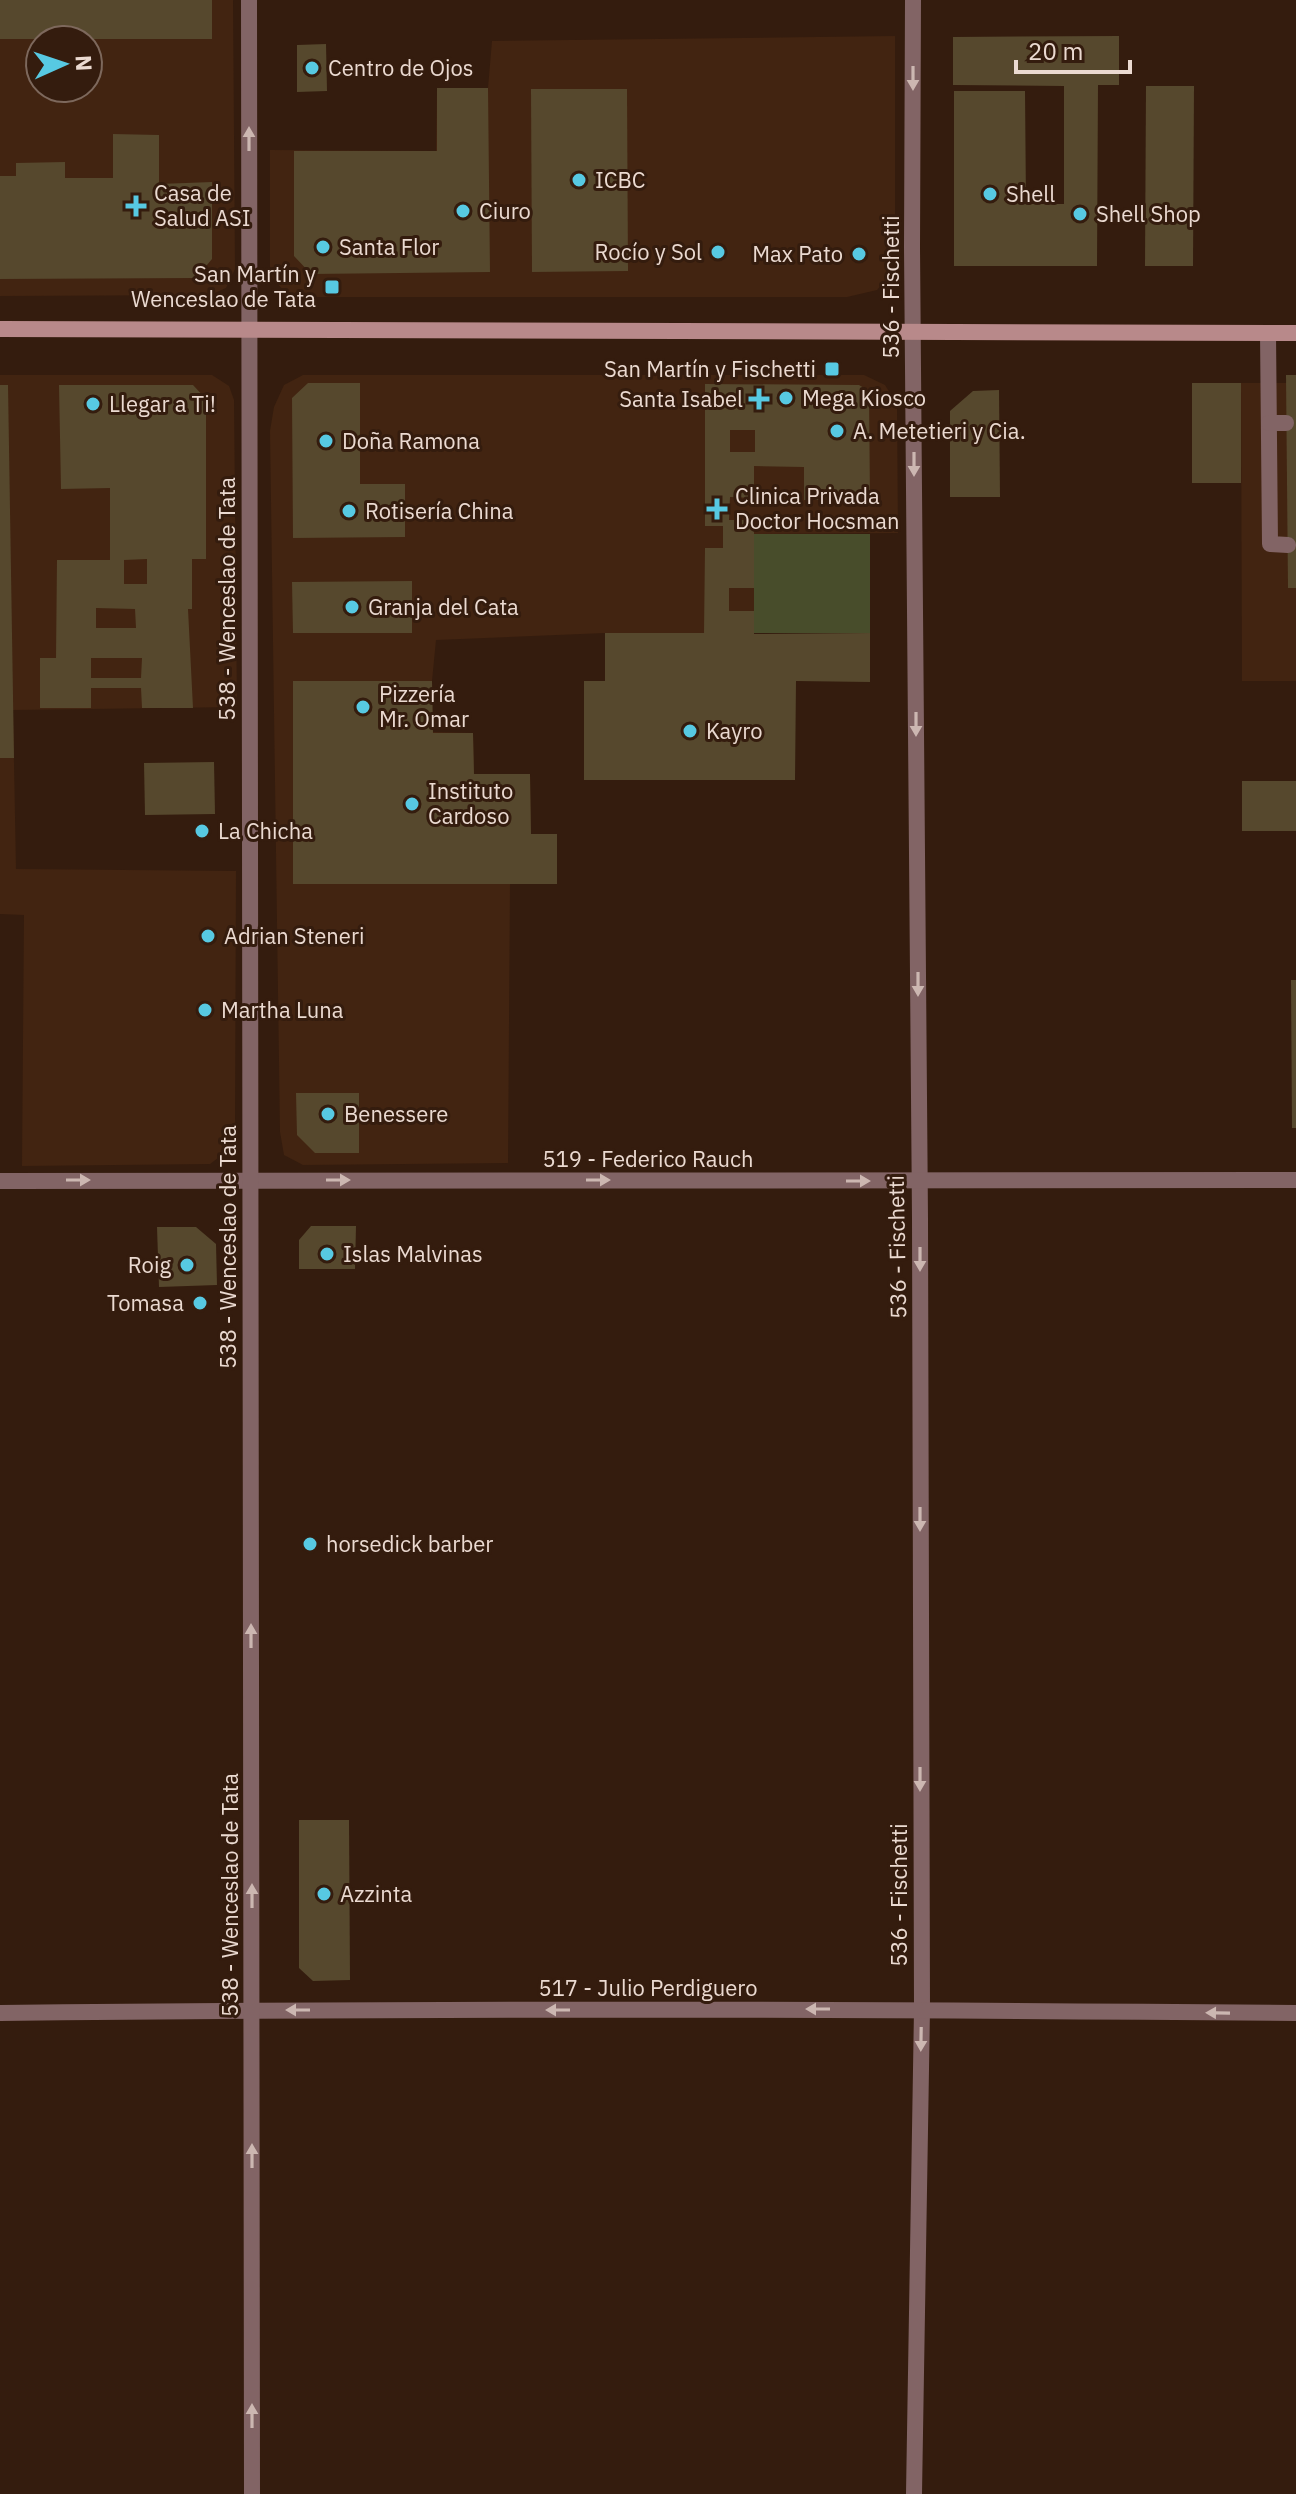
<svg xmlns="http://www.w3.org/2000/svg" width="1296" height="2494" font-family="'IBM Plex Sans',sans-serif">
	<rect width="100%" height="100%" fill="#341c0e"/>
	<g fill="#422411" fill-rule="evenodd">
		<path d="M0,0H233L235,269L226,288L210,295L0,296ZM40,40H88V88H40Z"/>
		<path d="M895,36V254L889,276L877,290L847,297H301L283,290L270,275V150L436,151L437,88H488L492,41Z"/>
		<path d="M0,375H212L229,386L234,400L237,707L13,710L16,869L236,871L235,1129L227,1151L210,1164L22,1166L24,915L0,914Z"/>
		<path d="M303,375H864L885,385L897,404L898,533L754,534V633H605L436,640L432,681L433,732L473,733L474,774H530L531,834H557V884H510L508,1163L303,1165L284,1155L280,1132L270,431L274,407L284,385Z"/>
		<path d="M1241,383H1296V681H1242Z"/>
	</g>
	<rect fill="#484d2b" x="754" y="534" width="116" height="99"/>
	<g fill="#56482d" fill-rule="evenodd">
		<rect x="0" y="0" width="212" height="39"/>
		<path d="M1119,36V85H1098L1097,266H954V91H1025L1026,204H1064V86L953,85V37Z"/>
		<path d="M326,44L327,91L297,92V45Z"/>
		<path d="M1146,86H1194L1193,266H1145Z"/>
		<path d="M437,88H488L490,272L311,274L294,256V151H437Z"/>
		<path d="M531,89H627L628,271L532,272Z"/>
		<path d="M113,134L159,135V184L212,182V259L196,278L0,279V176H16V163L65,162V178H113Z"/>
		<path d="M1286,375H1296V588H1288Z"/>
		<path d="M308,383H360V484H405V537L293,538L292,398Z"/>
		<rect x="1192" y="383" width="49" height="100"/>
		<path d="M705,384L859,385L869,391L870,500H804V467L754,466V498L730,497L729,520H754V588H729V611H754V634L870,633V682L796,681L795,780H584V681H605V633H704L705,548H723V526H705ZM730,430H755V452H730Z"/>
		<path d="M0,385H8L14,758H0Z"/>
		<path d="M59,385H193L206,399V559H192V609H188L193,708H142L141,688H91V708H40V658H56L57,560H110V488L61,489ZM147,559V584H124V560ZM96,608L135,609L136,628H96ZM91,658H142L141,678H91Z"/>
		<path d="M999,390L1000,497H950V411L973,391Z"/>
		<path d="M412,581V633H293L292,582Z"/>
		<path d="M293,681H432L433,733H473L474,774H530L531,834H557V884H293Z"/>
		<path d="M214,762L215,814L145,815L144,763Z"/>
		<rect x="1242" y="781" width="54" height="50"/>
		<path d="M1291,980H1296V1128H1292Z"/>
		<path d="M296,1093H359V1153H315L297,1135Z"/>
		<path d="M311,1226H356L355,1269H299V1240Z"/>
		<path d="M157,1227H196L216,1244L217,1285L159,1287Z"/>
		<path d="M299,1820H349L350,1980L313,1981L299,1968Z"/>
	</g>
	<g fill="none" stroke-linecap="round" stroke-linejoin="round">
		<g stroke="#826465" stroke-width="16">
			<path d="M1268,333L1270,544L1288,545"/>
			<path d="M1269,423H1286"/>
		</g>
		<g stroke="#826465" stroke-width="16">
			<path d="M913,0L912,247L920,1218L922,2009L914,2494"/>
			<path d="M0,1181L1296,1180"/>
			<path d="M0,2013C432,2008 864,2009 1296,2013"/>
		</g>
		<path stroke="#826465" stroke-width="16" d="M249,0L252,2494"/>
		<path stroke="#b8898a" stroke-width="16" d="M0,329L1296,333"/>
	</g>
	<defs><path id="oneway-solid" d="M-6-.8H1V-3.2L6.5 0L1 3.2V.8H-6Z" transform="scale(2)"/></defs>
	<g fill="#ccb7b1">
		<use href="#oneway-solid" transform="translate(913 78) rotate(90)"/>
		<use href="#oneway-solid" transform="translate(249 139) rotate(-90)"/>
		<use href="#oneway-solid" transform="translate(914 464) rotate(90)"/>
		<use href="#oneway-solid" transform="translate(916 724) rotate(90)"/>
		<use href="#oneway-solid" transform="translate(918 984) rotate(90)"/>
		<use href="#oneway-solid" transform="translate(78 1180)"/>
		<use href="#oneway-solid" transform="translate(338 1180)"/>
		<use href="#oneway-solid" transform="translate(598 1180)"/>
		<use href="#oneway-solid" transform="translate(858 1181)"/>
		<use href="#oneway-solid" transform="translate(920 1259) rotate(90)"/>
		<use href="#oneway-solid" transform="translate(920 1519) rotate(90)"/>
		<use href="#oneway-solid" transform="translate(251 1636) rotate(-90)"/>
		<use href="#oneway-solid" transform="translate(920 1779) rotate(90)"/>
		<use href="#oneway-solid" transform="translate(252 1896) rotate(-90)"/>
		<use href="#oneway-solid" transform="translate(818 2009) rotate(180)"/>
		<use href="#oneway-solid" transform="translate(298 2010) rotate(180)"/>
		<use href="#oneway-solid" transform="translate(558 2010) rotate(180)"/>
		<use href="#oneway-solid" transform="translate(1218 2013) rotate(-179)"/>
		<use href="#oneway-solid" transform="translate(921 2039) rotate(91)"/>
		<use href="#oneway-solid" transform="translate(252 2156) rotate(-90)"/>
		<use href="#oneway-solid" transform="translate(252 2416) rotate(-90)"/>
	</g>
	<g fill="#57c9e2" stroke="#341c0e" stroke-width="3">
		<circle cx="312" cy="68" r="8"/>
		<circle cx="579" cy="180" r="8"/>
		<circle cx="990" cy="194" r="8"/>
		<path d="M132 194h8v8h8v8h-8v8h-8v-8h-8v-8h8z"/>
		<circle cx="463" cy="211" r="8"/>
		<circle cx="1080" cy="214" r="8"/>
		<circle cx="323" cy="247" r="8"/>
		<circle cx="718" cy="252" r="8"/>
		<circle cx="859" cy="254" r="8"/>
		<rect x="324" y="279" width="16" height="16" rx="4"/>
		<rect x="824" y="361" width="16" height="16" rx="4"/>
		<circle cx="786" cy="398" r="8"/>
		<path d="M755 387h8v8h8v8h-8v8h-8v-8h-8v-8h8z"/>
		<circle cx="93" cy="404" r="8"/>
		<circle cx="837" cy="431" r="8"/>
		<circle cx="326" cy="441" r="8"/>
		<path d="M713 497h8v8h8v8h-8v8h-8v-8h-8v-8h8z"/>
		<circle cx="349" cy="511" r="8"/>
		<circle cx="352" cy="607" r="8"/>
		<circle cx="363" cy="707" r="8"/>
		<circle cx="690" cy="731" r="8"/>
		<circle cx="412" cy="804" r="8"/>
		<circle cx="202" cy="831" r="8"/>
		<circle cx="208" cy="936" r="8"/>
		<circle cx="205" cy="1010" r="8"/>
		<circle cx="328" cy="1114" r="8"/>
		<circle cx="327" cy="1254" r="8"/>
		<circle cx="187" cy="1265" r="8"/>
		<circle cx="200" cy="1303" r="8"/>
		<circle cx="310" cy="1544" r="8"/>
		<circle cx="324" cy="1894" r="8"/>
	</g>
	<g text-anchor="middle" stroke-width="6" stroke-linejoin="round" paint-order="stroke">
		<g font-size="22" fill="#ebdad1" stroke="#341c0e" text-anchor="start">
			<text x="328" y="76">Centro de Ojos</text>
			<text x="595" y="188">ICBC</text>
			<text x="154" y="201">Casa de<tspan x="154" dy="25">Salud ASI</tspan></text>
			<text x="1006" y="202">Shell</text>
			<text x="479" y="219">Ciuro</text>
			<text x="1096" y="222">Shell Shop</text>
			<text x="339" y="255">Santa Flor</text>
			<text x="702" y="260" text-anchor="end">Rocío y Sol</text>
			<text x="843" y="262" text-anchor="end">Max Pato</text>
			<text x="316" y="282" text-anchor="end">San Martín y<tspan x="316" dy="25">Wenceslao de Tata</tspan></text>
			<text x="816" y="377" text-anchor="end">San Martín y Fischetti</text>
			<text x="802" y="406">Mega Kiosco</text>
			<text x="743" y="407" text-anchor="end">Santa Isabel</text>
			<text x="109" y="412">Llegar a Ti!</text>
			<text x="853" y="439">A. Metetieri y Cia.</text>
			<text x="342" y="449">Doña Ramona</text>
			<text x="735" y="504">Clinica Privada<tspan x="735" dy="25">Doctor Hocsman</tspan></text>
			<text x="365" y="519">Rotisería China</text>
			<text x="368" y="615">Granja del Cata</text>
			<text x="379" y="702">Pizzería<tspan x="379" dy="25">Mr. Omar</tspan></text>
			<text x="706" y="739">Kayro</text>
			<text x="428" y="799">Instituto<tspan x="428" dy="25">Cardoso</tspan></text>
			<text x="218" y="839">La Chicha</text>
			<text x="224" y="944">Adrian Steneri</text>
			<text x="221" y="1018">Martha Luna</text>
			<text x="344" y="1122">Benessere</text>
			<text x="343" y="1262">Islas Malvinas</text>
			<text x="171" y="1273" text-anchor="end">Roig</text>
			<text x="184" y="1311" text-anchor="end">Tomasa</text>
			<text x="326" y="1552">horsedick barber</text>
			<text x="340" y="1902">Azzinta</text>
		</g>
		<g font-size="22" fill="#ebdad1" stroke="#341c0e">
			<text transform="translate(891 287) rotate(-90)" y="8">536 - Fischetti</text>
			<text transform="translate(227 599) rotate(-90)" y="8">538 - Wenceslao de Tata</text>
			<text x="648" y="1167">519 - Federico Rauch</text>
			<text transform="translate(228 1247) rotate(-90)" y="8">538 - Wenceslao de Tata</text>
			<text transform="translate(897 1247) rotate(-91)" y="8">536 - Fischetti</text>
			<text transform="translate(230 1895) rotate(-90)" y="8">538 - Wenceslao de Tata</text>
			<text transform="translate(899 1895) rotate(-90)" y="8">536 - Fischetti</text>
			<text x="648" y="1996">517 - Julio Perdiguero</text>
		</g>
	</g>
	<g transform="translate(64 64) rotate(87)"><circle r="38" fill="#341c0e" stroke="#7d685c" stroke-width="2"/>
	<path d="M0-6L14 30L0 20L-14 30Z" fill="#57c9e2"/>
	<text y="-12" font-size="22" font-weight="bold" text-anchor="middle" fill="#ebdad1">N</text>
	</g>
	<path d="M1016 60v12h114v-12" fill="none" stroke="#ebdad1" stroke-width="4"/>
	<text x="1028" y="60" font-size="24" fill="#ebdad1" stroke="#341c0e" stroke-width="6" paint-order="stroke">20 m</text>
</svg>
